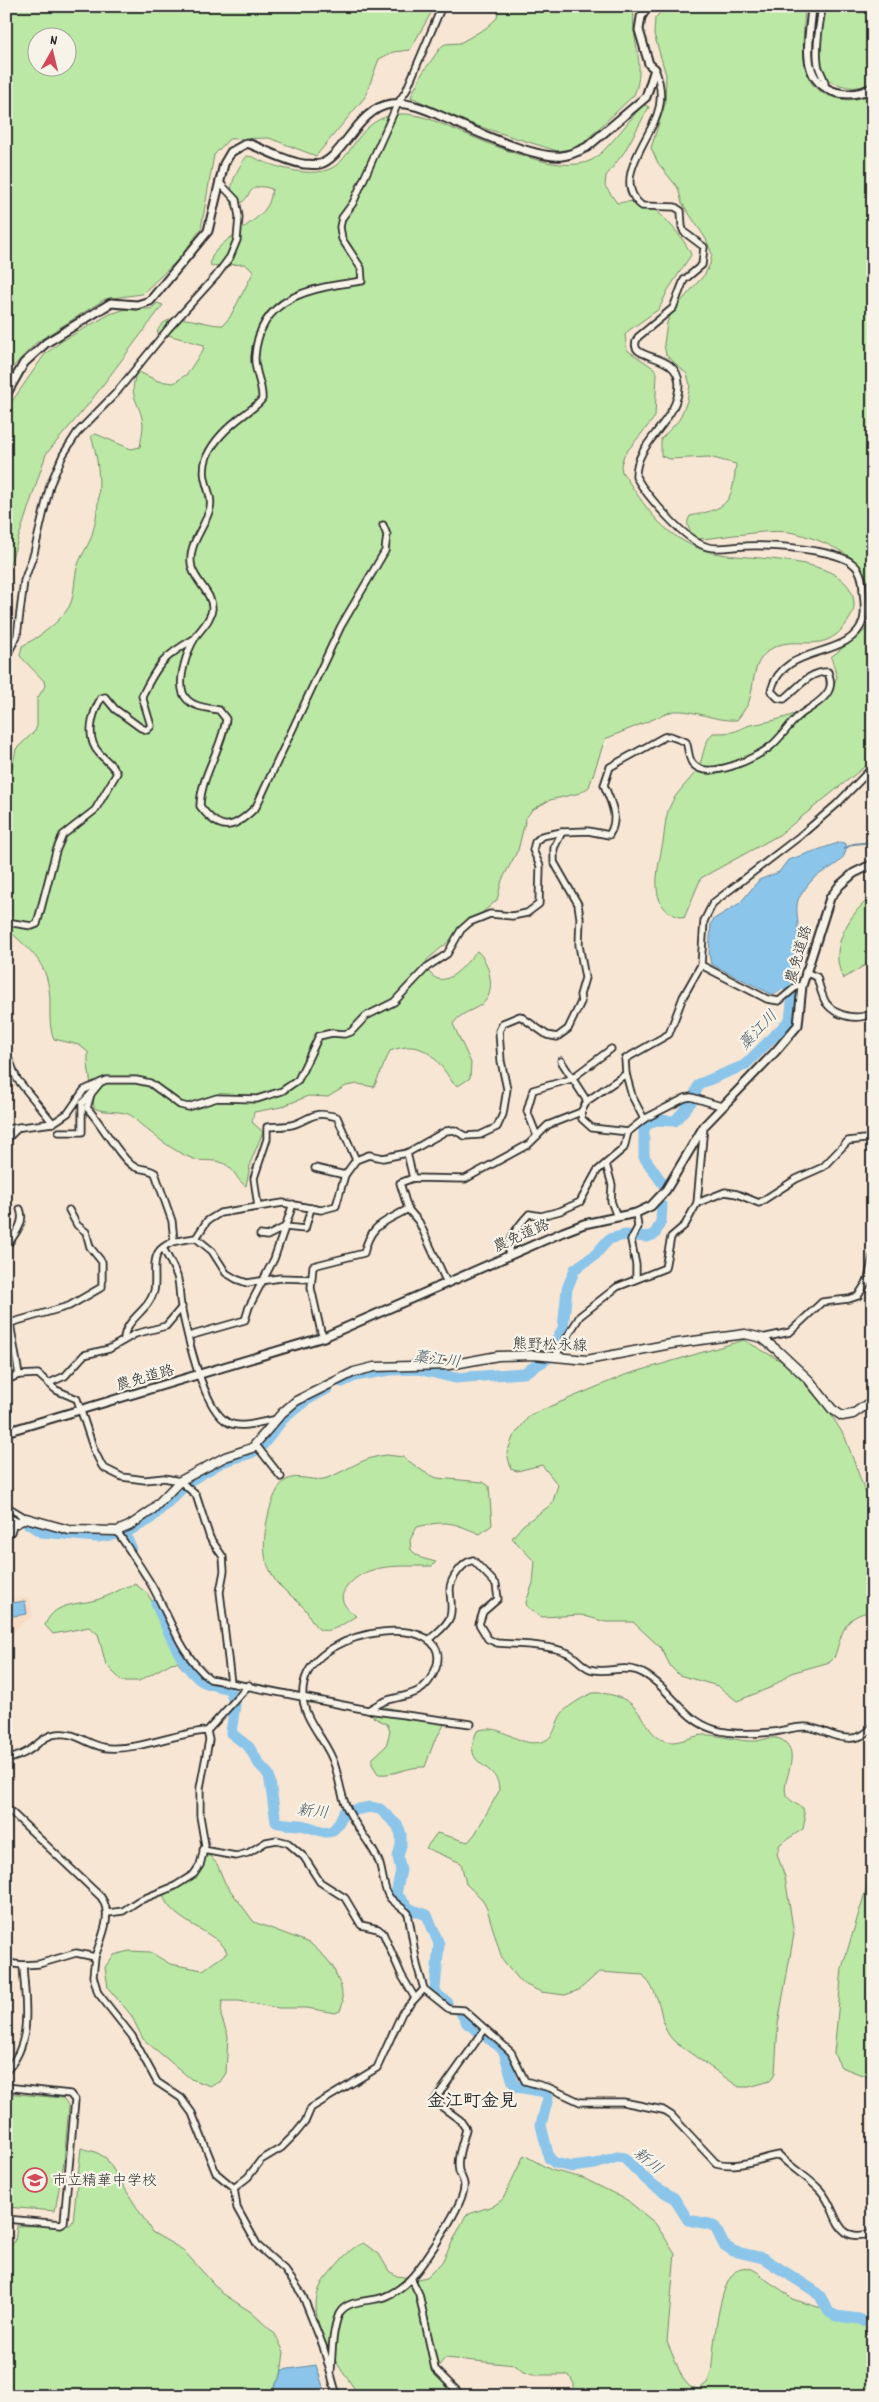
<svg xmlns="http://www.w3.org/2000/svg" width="879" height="2402" font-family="Dekko,'Klee One',sans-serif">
	<rect width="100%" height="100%" fill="#f7e6d4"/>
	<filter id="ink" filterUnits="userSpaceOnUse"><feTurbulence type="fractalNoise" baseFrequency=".02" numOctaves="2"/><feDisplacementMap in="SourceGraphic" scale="10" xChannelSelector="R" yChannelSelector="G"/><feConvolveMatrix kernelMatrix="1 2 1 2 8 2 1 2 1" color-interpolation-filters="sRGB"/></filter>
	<g filter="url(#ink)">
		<path fill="#f7ddc6" d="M7,1569L10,1599L30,1598L33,1615L6,1638Z"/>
		<g fill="#bbe8a5" stroke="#738a68" fill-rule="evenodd">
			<path d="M6,6H435L410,50L393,52L379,59L365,97L316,156L269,138L229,139L214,155L201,229L179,259L142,294L105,299L37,342L6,374ZM38,38H68V68H38Z"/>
			<path d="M499,6H635C628,37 648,63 634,95L578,148L557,151L462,121L411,97L421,75L441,47L445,44L460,43L486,28L497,18Z"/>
			<path d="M667,6H805C804,27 799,69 813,85C818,92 828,96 836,98C849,102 862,99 873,92V760L779,835L701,878L684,918C645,911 658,869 663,842C665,830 665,815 671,804C677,790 696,776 700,764C704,753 704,742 713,733C719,733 726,733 732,732C738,731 744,727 750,725C782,720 824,710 837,677L831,657L868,628C870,608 873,591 864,572C855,553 815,538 795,533C781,530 759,532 745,534C728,535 713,539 695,539C691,531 684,525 690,516C728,508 732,504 736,464L709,457L670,459L661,456V439L679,420L687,401L690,385L687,374L666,355L664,344L667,323L671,313L705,274L710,264L712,254L706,239L682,203L678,188L658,163L651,148L665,104L666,75L654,34L655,18Z"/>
			<path d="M827,6H847L861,12L873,11V81C862,88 853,89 840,85C836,83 829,82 826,79C814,65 823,23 827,6Z"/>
			<path d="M643,104L649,107L625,151L606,176L605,186L617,203C625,202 638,200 645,203C660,210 686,240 691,255L668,290L659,309L628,331L625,335L627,350L655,369L657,373L655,417L624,455L621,465L622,472C643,502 656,528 691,545C700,549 710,553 720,554C754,560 837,556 852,593C855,603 855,610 850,618C824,662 794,629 767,652C751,665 755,687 748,704C745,709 741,715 737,720C715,722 695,709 673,711L605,739L589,787L580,793L550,800L532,810L526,818L518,850L502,880L497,900L427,960L426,967C442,997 464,965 477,951C490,961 497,994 482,1004C471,1012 461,1012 453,1024L471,1063L470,1078L458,1086L453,1083C436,1058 424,1038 390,1051L374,1087L358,1084L346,1086L328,1097L308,1096L281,1107L254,1112L252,1122L263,1132L251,1161L246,1186C237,1181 235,1170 225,1164C214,1158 202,1163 191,1158C173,1151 155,1136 140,1124C137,1122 135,1118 132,1116C122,1109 105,1114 94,1108C93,1089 87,1071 88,1052L79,1045L54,1039C49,1027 50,1015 50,1001C49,963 32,952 6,928V778L11,773L16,749L35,731L37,726V699L45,686L44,681L20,656L22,646C38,638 59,623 69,607C76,594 73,576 79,562C82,554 88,546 91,538C101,506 102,468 91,436L96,434L131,449L140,447C141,440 143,431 143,424C140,400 127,399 137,371L158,381L174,383L187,374L203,350L204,345L157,332C168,306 203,326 223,325L230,317L254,271L244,264L211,266C205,247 255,225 266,208C270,203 271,196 272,189C243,179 254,205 232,205C227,189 237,168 247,156C253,156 258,160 264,162C283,169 308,176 327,170C355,161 354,118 400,114C418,113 435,121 451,128C484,141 558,177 592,160C606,152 632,117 643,104Z"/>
			<path d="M157,303L163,305L87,406L46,454L6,576V410L45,354L62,341L110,314L126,309H151Z"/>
			<path d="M873,896V960L843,979C841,973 838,966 838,960C836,937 854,908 873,896Z"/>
			<path d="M744,1340L788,1365L830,1413L845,1437L873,1513V1611C842,1616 843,1633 834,1658L830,1662L791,1673L772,1687L737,1701L718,1686L679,1675L671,1667L661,1648L633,1622H606L581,1615L542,1617L527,1607L526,1602L533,1583L535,1562L512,1538L523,1525L552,1504L558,1485L542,1465L517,1471L511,1469L507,1453L513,1437L530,1415L625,1375Z"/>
			<path d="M387,1455L403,1457L424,1472L437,1478L483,1482L489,1486L492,1525L480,1534C451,1522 448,1520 417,1527L410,1540L411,1550L421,1558L436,1562L432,1566C402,1567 366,1561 346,1588C337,1600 346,1608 356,1616C346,1622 333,1633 321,1630C313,1627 310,1615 305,1609C297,1599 285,1592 277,1583C272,1576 266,1563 265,1555C262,1537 270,1490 286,1480C298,1473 315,1483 327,1478C349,1470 362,1457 387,1455Z"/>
			<path d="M135,1584L147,1593L200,1678L195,1682L177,1662L171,1663L139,1681H122L106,1665L98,1634L89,1627L53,1634L45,1625C55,1599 83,1606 102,1598C114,1594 122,1587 135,1584Z"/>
			<path d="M593,1693C606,1692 627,1697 635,1708C645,1719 650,1736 665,1741C678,1745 690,1736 703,1735C719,1734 738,1742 756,1741C765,1740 773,1735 782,1740C803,1753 781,1780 786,1794C788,1800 798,1805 803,1808L805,1819L803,1829L780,1844L777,1854L785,1877L794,1934L778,2024L775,2073L770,2081L749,2087H739L676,2043C660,2029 664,2014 656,1996C654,1989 648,1981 643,1975L599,1972L579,1990L565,1995L541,1992L522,1983L502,1959L487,1909L482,1899L466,1884L461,1863L426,1848L437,1833L468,1842L475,1834L499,1791C500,1761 459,1770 477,1731C501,1721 517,1748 541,1742C557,1738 554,1723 563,1712C571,1704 583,1697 593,1693Z"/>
			<path d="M375,1705L447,1720L434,1742L425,1767C408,1766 395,1776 378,1774L372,1764V1759L386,1746L390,1731L387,1724L373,1717Z"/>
			<path d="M873,1812V2079L841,2067L834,2054L842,1968L868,1883Z"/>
			<path d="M205,1856H210L217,1864L225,1883L254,1922L310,1943L326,1958L333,1967L341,1987L343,2002L340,2011L335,2013L307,2008H278L239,2001H222L221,2016L228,2036L226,2073L220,2082L211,2086L191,2079L143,2039L131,2015L108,1988L105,1967L114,1955L129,1951L150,1952L170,1964L203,1970L227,1953C222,1932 161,1920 163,1889L186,1877Z"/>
			<path d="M6,2093L63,2098L69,2106L64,2161L55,2211L6,2207Z"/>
			<path d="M81,2148L96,2152L106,2158L152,2232L183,2250L222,2293L251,2312L275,2334L284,2352L281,2375L269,2396H6V2247L15,2242L17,2226L70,2225L73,2221Z"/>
			<path d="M524,2155L551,2170L583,2178L627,2200L655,2223L675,2253L667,2342L683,2379L690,2387L699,2389L707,2383L711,2373C714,2354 717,2254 752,2269C757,2271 763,2277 768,2281C776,2287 785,2291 792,2299L873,2324V2396H574V2384L569,2375H533L523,2372L515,2365L445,2358L437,2368L439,2377L455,2396H360C340,2369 304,2322 320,2287C323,2280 329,2274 334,2268C343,2258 350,2248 363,2243L379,2254L389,2271L397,2276L417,2279L427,2277L442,2262L466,2215L495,2205L503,2199Z"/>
		</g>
		<g fill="#8bc5ea" stroke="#65879e">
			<path d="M841,842L846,844C849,863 825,869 814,878C809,883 801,894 798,900C795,910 799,921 798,931C797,950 793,988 773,995L711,964L709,954L711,923L714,919L740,903L759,880L779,872L788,860Z"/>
			<path d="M25,1601L27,1614L6,1617V1604Z"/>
			<path d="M316,2365L326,2396H269L281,2375L282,2370Z"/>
		</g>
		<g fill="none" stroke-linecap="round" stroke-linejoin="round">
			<path stroke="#65879e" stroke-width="2" d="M844,849L853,844L873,842"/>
			<g stroke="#8bc5ea" stroke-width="11">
				<path d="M663,1184L644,1157V1127L655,1120L675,1121L692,1101L699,1084L745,1065L790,1020L793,995L786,985L782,970"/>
				<path d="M342,1382L355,1376L390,1370L418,1369L455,1378L524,1373L547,1359L563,1328L567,1289L575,1269L595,1255L609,1239L625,1235L647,1237L655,1234L661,1221L662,1206"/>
				<path d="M6,1509L41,1532L97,1537L124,1533L149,1520L191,1480L222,1462L251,1453L263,1445L283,1419L305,1401L327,1389"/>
				<path d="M124,1533L131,1547"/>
				<path d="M156,1604C166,1625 180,1663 198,1678C206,1685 220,1686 230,1689L235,1705L231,1733L249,1747L259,1764L269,1775L276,1822C284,1825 291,1824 300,1825C325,1829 331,1844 344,1812L370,1807L380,1809L397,1825L401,1834V1845L398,1857L401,1870L396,1894L410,1909L427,1915L439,1944L435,1989L436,1994L447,2002"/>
				<path d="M461,2013L467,2023L503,2049L513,2082L517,2087L546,2092L548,2098L541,2125L549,2158L555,2163L572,2167L595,2164L617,2157L624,2158L651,2184L674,2198L688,2220L709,2224L715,2227L724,2245L733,2251L763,2258L813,2290L820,2296L829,2312L836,2316L859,2319L873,2325"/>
			</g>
			<g stroke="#2b2b2b" stroke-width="9">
				<g id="minor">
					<path d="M822,6C820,25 815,46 818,64C819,72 826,79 825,86"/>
					<path d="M383,525L387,535L385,551L341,626L256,807C234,829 221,834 200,806C201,775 222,749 226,719L219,710C207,708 188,707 183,693C178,678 187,651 195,638C200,629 211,621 212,609C213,594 196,582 192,568C186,545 205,529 210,508C214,492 198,480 207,456C215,438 230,425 245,414C251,409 258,405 262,399C263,384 254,372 255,357C259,295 312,288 362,281L361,268L342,239L340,227L342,218L353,203L398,103L406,91L442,6"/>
					<path d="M6,657L17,636L24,581L34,553L50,485L63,455L77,433L116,393L168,329L216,276L230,257L237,240L239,217L236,200L219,182"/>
					<path d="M6,922L32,926L37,924L56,851L63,835L95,810L117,773C112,764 105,760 99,753C85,738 92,714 101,698L105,697L115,709L141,728L147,730L151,726L142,696C157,665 164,656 194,639"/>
					<path d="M701,965L767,999L779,1001L797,986H802"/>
					<path d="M805,972L817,977C819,985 822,996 826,1003C837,1017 857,1021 873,1013"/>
					<path d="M6,1052L17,1079L53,1123"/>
					<path d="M561,1061L587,1101"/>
					<path d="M626,1074L632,1096L644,1119"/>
					<path d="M100,1083L91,1094L87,1108C100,1121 120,1158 133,1166C140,1170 148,1168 155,1173L172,1221L174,1241"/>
					<path d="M581,1112L582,1119L592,1128L628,1132"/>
					<path d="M6,1129L53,1123L68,1113L84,1090L106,1080H136L150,1083L180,1105L188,1107L217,1098L257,1099L282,1091L298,1080L319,1036L332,1033L344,1034L351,1032L366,1016L394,1002L427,967L447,954L461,930L470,922L490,914L512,916L527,913L539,904L540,866L533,850L535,842L542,836L562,832L588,831L609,835C620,818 611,802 604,785L610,767L664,737L670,736L686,742C689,749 688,759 693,764C708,781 757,758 771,746C782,737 789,724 800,715C809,708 824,701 829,690C832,684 830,678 828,672C809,671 798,688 784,699L778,698L771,691C783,642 849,661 863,621C866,611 864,602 863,591C863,582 861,570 853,564C837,549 769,545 746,546C735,546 720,550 708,547C686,542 647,496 636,477C635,441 679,422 679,384C678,349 623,363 638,337L673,308L684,280L702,265L704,247L684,232L682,227L681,211L675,207L642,206C611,182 648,141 657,115C663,99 661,84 655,69"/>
					<path d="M59,1132H82V1103L91,1094"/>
					<path d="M537,1136L527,1111L533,1090L571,1079L611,1049"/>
					<path d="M6,1140L19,1127"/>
					<path d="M606,1164L612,1185L611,1201L617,1217"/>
					<path d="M315,1168L345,1175"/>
					<path d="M413,1178L407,1153L446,1131L454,1130L465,1136L480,1135L497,1127L503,1114L507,1089L501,1061L499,1031L503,1023L520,1016L547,1035L557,1037L568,1029L581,1002L580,995L585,978L579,945L580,918L578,904L554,862V848L562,832"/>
					<path d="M697,1203L725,1192L737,1194L759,1203L796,1179L823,1167L848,1141L873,1138"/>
					<path d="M258,1207L254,1178L267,1139V1127C276,1126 287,1127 295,1124C315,1116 313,1111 337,1117L356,1160"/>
					<path d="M636,1213L638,1227L631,1240L636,1265V1279"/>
					<path d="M260,1235L267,1236L285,1227L305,1229L311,1208"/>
					<path d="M196,1238L212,1251L226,1273L236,1279L247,1283L280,1278L311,1279"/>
					<path d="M6,1247C14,1235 26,1223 20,1209"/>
					<path d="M163,1248C168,1257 173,1266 177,1276C180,1285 179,1296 181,1306C187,1334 203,1411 229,1423C242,1429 264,1421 278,1419"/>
					<path d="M509,1256C507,1239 518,1226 529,1214L541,1216L560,1211L580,1202L597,1171L624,1148L628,1132L644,1119L685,1098L691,1097L721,1106"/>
					<path d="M447,1283L419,1222L408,1209L400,1183L413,1178L465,1179L529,1144L548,1125L581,1112L587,1101L626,1074L625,1059L669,1034L683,997L701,965L704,921L713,903L800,836L837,804L873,767"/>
					<path d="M6,1318L10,1323L19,1375"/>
					<path d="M10,1323L69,1306L102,1287V1262L90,1247L86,1232L77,1225L69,1210"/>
					<path d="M189,1336L245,1320L249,1307L274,1259L293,1204"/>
					<path d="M324,1337L321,1332L311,1288L313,1266L364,1253C371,1224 383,1223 408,1209"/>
					<path d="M762,1338L790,1332L822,1302L849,1299L858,1296L868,1280L873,1256"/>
					<path d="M124,1339C125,1319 149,1311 154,1291C157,1279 151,1260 160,1250C170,1240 183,1240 196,1238L207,1221L220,1213L283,1203L321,1210L336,1206L345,1175L356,1160L369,1155L383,1158L407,1153"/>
					<path d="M555,1357L580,1316L617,1287L665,1268L671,1237L685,1225L697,1203L704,1126"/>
					<path d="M6,1380L19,1375L38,1374L56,1390L77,1399L94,1450L102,1466L106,1469L122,1477L145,1480L164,1478L180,1481L196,1495L210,1538L223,1557L224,1571L220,1592L231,1683"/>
					<path d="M49,1383L65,1376L84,1355L109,1349L135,1334L166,1326L182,1307"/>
					<path d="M256,1445L281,1477"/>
					<path d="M6,1506L26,1518"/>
					<path d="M117,1531C128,1548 140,1566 151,1584C169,1615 180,1655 210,1679L368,1710L471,1724"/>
					<path d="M6,1534L11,1532L14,1522"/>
					<path d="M429,1640C436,1633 447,1626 450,1617C453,1608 450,1598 450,1589C450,1579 463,1562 473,1560L496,1584L498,1599L483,1612L479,1624L488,1639L497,1643C519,1645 547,1644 568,1653C576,1657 582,1666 590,1669C605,1674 622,1665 638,1671C668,1683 681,1719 713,1729C731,1735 755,1734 773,1732C783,1731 793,1727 803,1727C819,1726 831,1738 847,1738C857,1739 866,1735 873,1726"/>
					<path d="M368,1710C375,1706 381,1702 388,1700C398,1697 409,1696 418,1691C426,1687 433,1676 436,1668C456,1611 317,1624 304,1683C296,1717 327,1737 335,1766C339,1779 341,1794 346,1806C354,1826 371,1842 379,1862C383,1872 383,1890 390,1898C395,1903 402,1908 408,1913L417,1965L424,1989L449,2009L464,2010L511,2052L525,2081L550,2088L580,2102H623L663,2110L671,2115L716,2163C736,2169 759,2159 779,2155C791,2168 808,2177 820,2190C840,2211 832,2245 873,2233"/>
					<path d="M6,1760C13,1758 22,1755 28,1751C38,1745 44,1735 57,1734C76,1731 90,1747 108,1748C142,1750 174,1733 207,1731L249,1685"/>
					<path d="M6,1807L101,1897C114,1915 101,1938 95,1957L76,1953L39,1964L23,1965L6,1963"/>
					<path d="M203,1850L236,1856L248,1853L266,1842L277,1840L288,1843L304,1857L320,1882L345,1898L361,1925L378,1929L383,1933L402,1976L415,1998"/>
					<path d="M108,1913L123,1911L138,1901L175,1886L194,1874L200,1865L205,1845L200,1816V1788L209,1740L207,1731"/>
					<path d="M95,1957L93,1976L98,1993L132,2036L157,2082L181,2098L192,2113L216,2173L234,2188L237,2208L258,2246L285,2270L302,2294L323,2346L337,2396"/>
					<path d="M6,2071C34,2042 25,2002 23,1965"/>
					<path d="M6,2087L70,2094L75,2100L64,2222L61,2224L6,2219"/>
					<path d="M234,2188L248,2177L261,2160L281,2148L296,2133L305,2122L311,2108L377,2068L402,2013L424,1989"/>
					<path d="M411,2278L419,2294L435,2369L462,2396"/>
					<path d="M331,2371C332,2353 332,2331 339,2314C347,2299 370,2302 384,2297C394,2293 405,2285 412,2277C424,2263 466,2202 464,2185C464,2180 460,2175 459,2171C456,2158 463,2142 466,2129L460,2120L434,2101L485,2029"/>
				</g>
			</g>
			<g stroke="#2b2b2b" stroke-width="11">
				<g id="tertiary">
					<path d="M812,6C811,25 806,47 810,65C816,94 851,101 873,87"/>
					<path d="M6,395L24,363L46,343L111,303L137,305L150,301L208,231L224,164L231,152L247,143C264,149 287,162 304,164C309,164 316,165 320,164C343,158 358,108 391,104C408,101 428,110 443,117C470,129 534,159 562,156C571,155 579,151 587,147L646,97L655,69L649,64L639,30L641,17L648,6"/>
					<path d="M6,1432L324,1337L563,1232L584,1224L636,1213L651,1206L666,1190L704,1126L776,1051L798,1025L802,986L830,898L840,885L854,873L873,864"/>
				</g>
			</g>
			<g stroke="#2b2b2b" stroke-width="11">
				<path id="secondary" d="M6,1517L17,1523L26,1518L69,1530L117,1531L129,1526L151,1511L180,1481L225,1457L252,1448L282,1413L296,1401L354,1372L374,1367L449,1365L498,1356L534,1355L587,1360L671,1344L745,1334L762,1338L777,1350L809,1380L832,1409L842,1416L853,1414L873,1400"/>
			</g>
			<use href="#minor" stroke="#f7f3e8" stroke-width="5.5"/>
			<use href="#tertiary" stroke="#f7f3e8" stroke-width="7"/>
			<use href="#secondary" stroke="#f7f3e8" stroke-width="8"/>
		</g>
	</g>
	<defs>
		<g id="school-ring" transform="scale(1.25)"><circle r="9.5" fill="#f7f3e8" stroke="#d1495b" stroke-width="1.5"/><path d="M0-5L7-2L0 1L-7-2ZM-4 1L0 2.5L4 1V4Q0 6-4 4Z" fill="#d1495b"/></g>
	</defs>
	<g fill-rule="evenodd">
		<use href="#school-ring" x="35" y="2180"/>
	</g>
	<g text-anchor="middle" stroke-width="4.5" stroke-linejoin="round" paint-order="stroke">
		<g font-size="15" fill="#2b2b2b" stroke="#f7f3e8">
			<text transform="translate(798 954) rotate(-74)" y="5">農免道路</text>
			<text transform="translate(521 1235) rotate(-24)" y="5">農免道路</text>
			<text transform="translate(550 1344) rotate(2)" y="5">熊野松永線</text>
			<text transform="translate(145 1377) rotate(-16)" y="5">農免道路</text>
		</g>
		<g font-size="15" fill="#2b2b2b" stroke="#f7f3e8" text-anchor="start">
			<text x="52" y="2185">市立精華中学校</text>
		</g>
		<g font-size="16" font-style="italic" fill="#485964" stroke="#f7f3e8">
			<text transform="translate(757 1029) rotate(-46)" y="6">藁江川</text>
			<text transform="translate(437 1358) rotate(7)" y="6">藁江川</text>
			<text transform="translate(313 1810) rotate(6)" y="6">新川</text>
			<text transform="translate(649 2160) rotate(39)" y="6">新川</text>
		</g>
		<g font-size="18" font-weight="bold" fill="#2b2b2b" stroke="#f7f3e8">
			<text x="472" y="2106">金江町金見</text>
		</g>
	</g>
	<rect width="879" height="2402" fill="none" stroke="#f7f3e8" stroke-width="25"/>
	<rect x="12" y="12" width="854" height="2377" fill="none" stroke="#2b2b2b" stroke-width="2" filter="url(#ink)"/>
	<g transform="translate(52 52) rotate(8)"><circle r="24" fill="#f7f3e8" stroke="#a5a39c"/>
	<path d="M0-4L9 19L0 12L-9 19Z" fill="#d1495b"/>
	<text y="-8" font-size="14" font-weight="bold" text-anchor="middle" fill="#2b2b2b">N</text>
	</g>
</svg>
